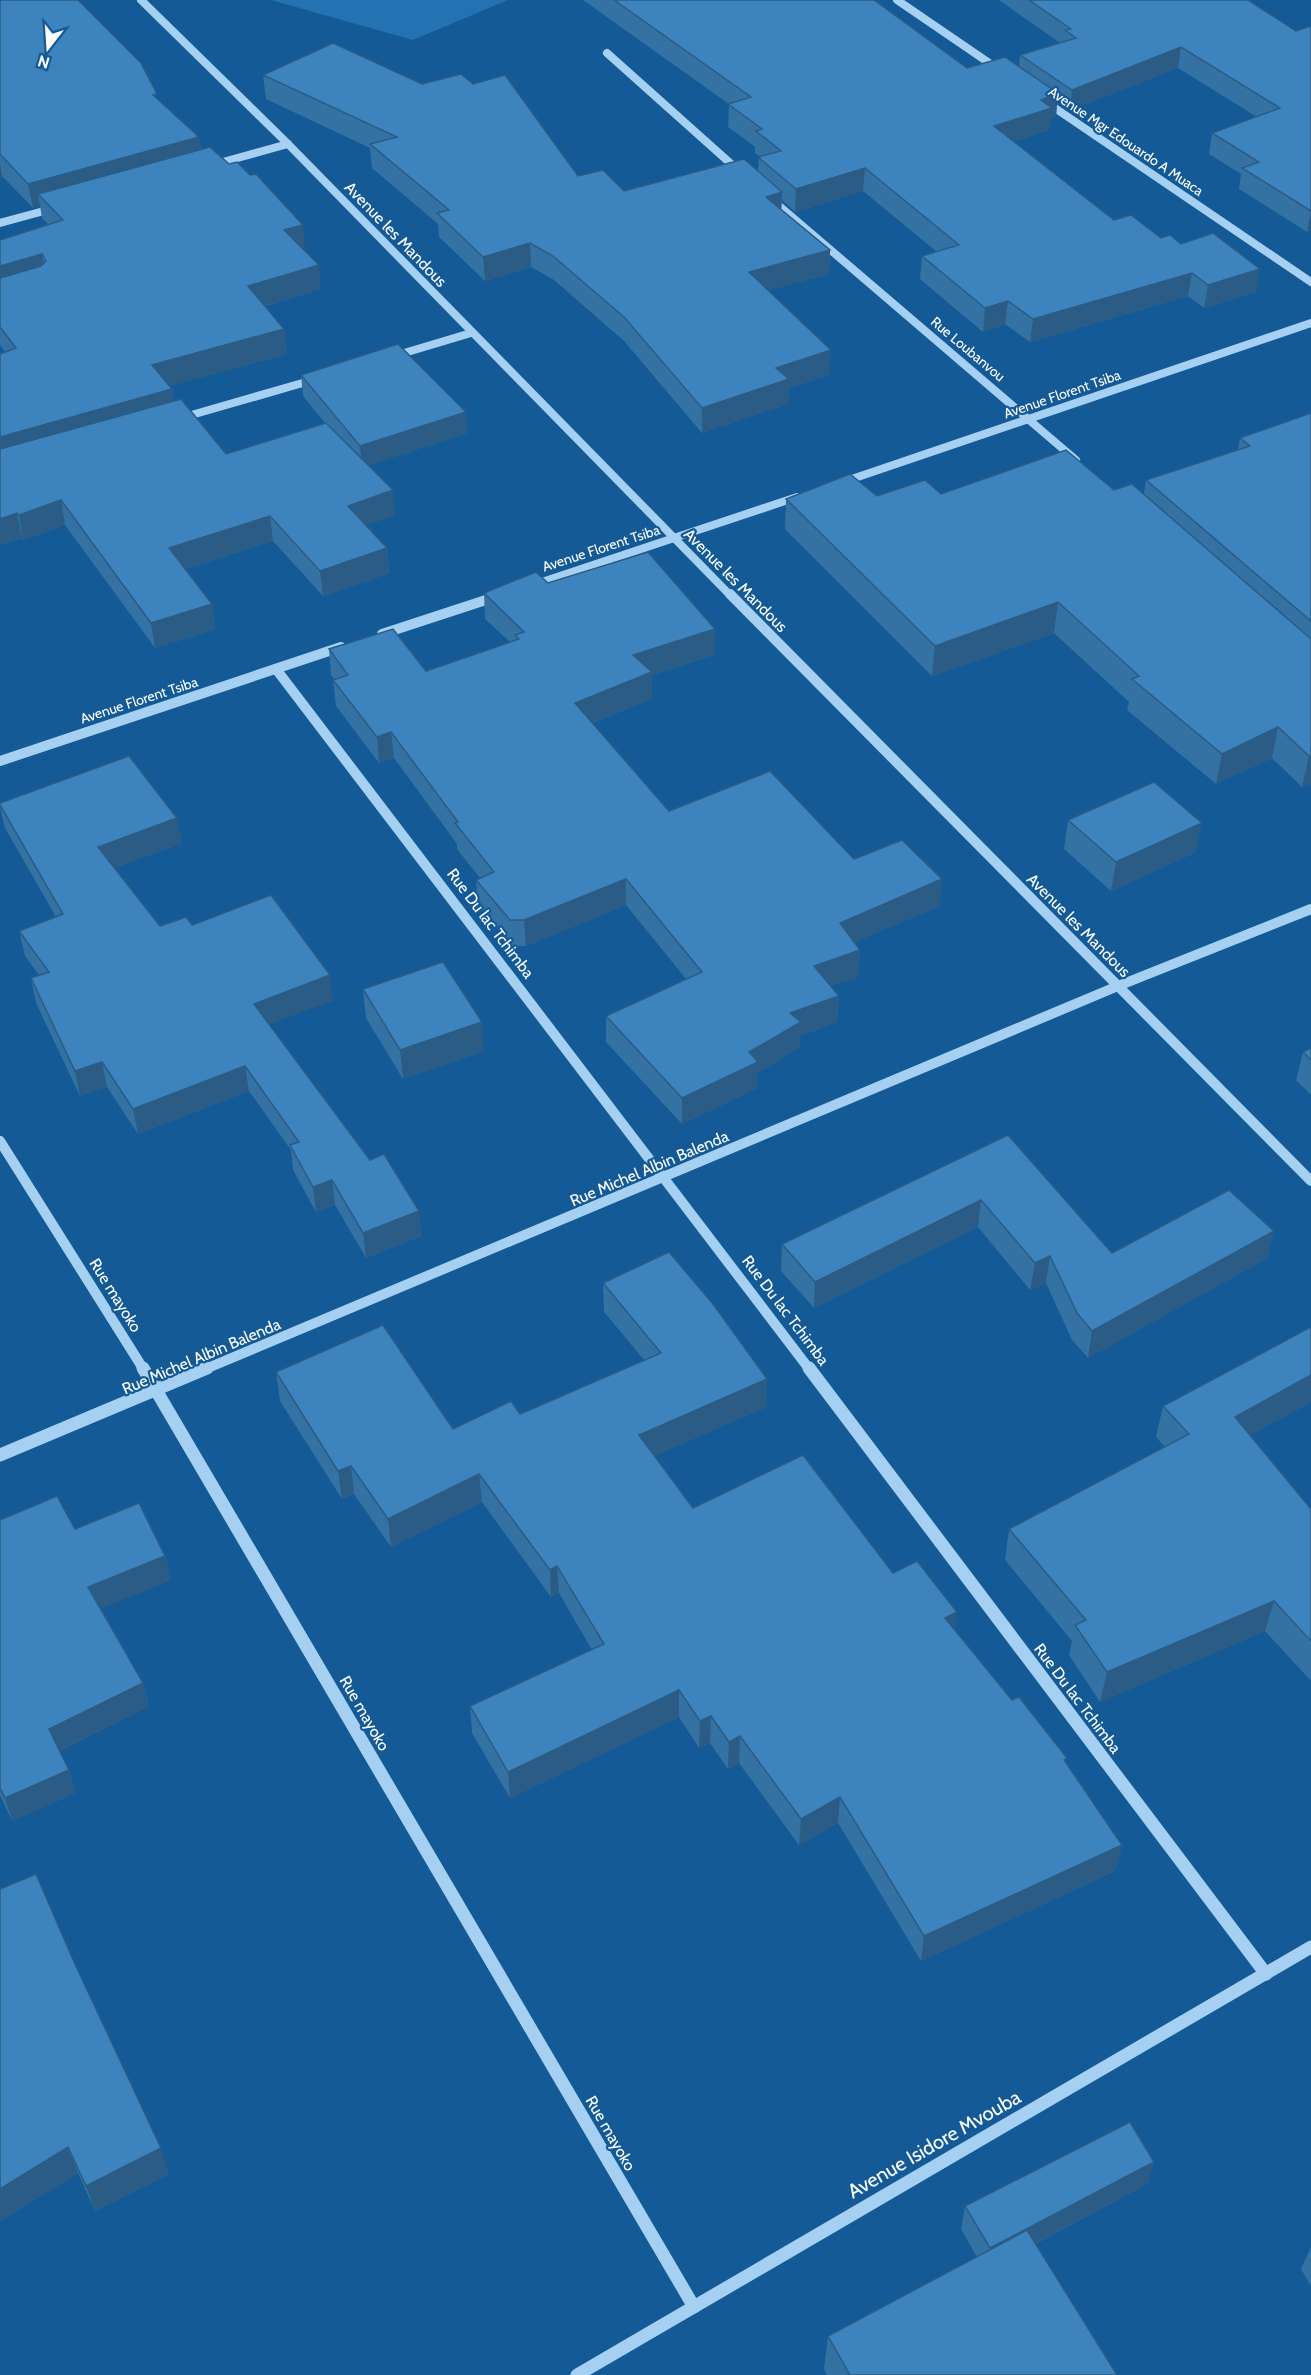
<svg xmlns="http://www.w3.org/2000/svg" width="1311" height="2375" font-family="Cabin,sans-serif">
	<rect width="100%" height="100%" fill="#145a96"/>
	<path fill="#2373b3" d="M271,0H508L413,40Z"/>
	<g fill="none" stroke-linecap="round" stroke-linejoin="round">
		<g stroke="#a5d0f2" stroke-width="8">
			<path d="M141,0L288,144L731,596"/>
			<path d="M897,0L998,69"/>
			<path d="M607,53L739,171"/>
			<path d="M1046,102L1311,282"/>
			<path d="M212,165L288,144"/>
			<path d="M771,199L1076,460"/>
			<path d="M0,223L55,208"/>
			<path d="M394,356L471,333"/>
			<path d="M181,418L313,380"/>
			<path d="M843,482L1311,323"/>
			<path d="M533,585L797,497"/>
		</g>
		<g stroke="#a5d0f2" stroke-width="10">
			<path d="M730,594L1311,1181"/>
			<path d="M382,634L498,596"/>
			<path d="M276,669L810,1370"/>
			<path d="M0,761L341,647"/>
			<path d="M0,1141L144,1370"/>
			<path d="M203,1370L1118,986L1311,909"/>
		</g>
		<g stroke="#a5d0f2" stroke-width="13">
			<path d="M143,1368L694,2307"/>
			<path d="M809,1368L1266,1974"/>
			<path d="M0,1455L207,1368"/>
			<path d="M577,2375L1311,1947"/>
		</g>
	</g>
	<g fill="#3472a3">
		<path d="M0,0L157,99L199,137L201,150L305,249H303L321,289L265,306L284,329L287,354L169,386L172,389L174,401L226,454L325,423L303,396L301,375L466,412L467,433L369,465L395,515L366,525L387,548L389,573L323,596L273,541L185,569L212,604L215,629L155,648L65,525L23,540L22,538L0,545L5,352L0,345V240L48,224L42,218L40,206L33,208L2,176L0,177Z"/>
		<path d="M583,0H874L967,68L1019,66L1020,55L1060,43L999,0H1248L1296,31L1311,26V230L1307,232L1239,189L1241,174L1209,154L1212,133L1257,117L1178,68L1070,110L1057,102L1056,116L1051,118L1049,130L1013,142L1114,220L1161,238L1181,244L1256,292L1204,308L1188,296L1030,342L1005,324L983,332L920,279L922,256L937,252L863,191L795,212L782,200L781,210L830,250L829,274L769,290L829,375L789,388L788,404L702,433L624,341L554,280L531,267L485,281L439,237L438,224L372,168L370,148L266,99L263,75L624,191L758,171L759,156L755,153V147L728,127L729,104Z"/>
		<path d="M1311,413V784L1302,787L1272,758L1216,784L1127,710L1129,702L1054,633L932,676L785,529L786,499L1114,490L1144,494L1146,480L1238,450L1240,438Z"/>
		<path d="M548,583L715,629L714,655L652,675V699L592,723L669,811L854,859L940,906L854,942L860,950L858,977L830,986L839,996L837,1022L800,1036L799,1048L757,1073V1088L682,1124L606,1042V1016L686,979L626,905L526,946H512L477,906L476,880L480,878L457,849V844L394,758L379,763L336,706L333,680L334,679L331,675L329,649L426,671L510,642L485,619L484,593Z"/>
		<path d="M0,803L182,843L114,868L160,926L192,925L333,1000L269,1024L370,1160L419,1211L421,1236L366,1258L335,1205L316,1212L293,1170L291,1150L249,1091L138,1134L107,1087L80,1096L36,1003L31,978L39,975L25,956L19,931L56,917L5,828L0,807Z"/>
		<path d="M1068,820L1196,852L1111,891L1064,849Z"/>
		<path d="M363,989L484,1051L403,1079L366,1018Z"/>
		<path d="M1311,1048V1095L1296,1080L1303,1052Z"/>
		<path d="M1008,1135L1112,1253L1274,1231L1267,1258L1088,1358L1072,1340L1046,1283L1030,1290L978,1227L814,1308L781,1271L782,1244Z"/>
		<path d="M603,1283L767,1379L766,1407L654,1456L693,1508L893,1573L955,1630L1012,1700L1066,1763L1122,1845L1115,1871L921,1961L838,1823L799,1845L739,1763L728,1769L710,1743L699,1748L679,1717L510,1798L472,1733L470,1706L592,1650L559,1593L551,1597L482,1502L391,1547L354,1494L342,1499L280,1401L276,1372L453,1429L520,1414L644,1360L604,1312Z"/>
		<path d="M1311,1327V1402L1250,1435L1311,1509V1681L1265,1631L1100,1702L1069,1655L1072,1641L1005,1560L1009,1529L1165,1447L1156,1437L1163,1406Z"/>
		<path d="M0,1520L75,1529L165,1556L171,1580L101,1608L143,1683L149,1706L59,1751L69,1770L75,1793L12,1821L0,1795Z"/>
		<path d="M0,1889L74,1962L169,2174L95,2211L78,2173L0,2221Z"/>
		<path d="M1154,2162L1147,2184L1035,2244L1117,2375H827L824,2369L828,2336L977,2257L961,2229L965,2206Z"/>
		<path d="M1311,2247V2286L1301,2269Z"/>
	</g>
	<g fill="#2b5c85">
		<path d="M1181,47L1178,68L1070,110L1072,90Z"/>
		<path d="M1058,93L1056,116L1051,118L1049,130L991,149L994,126L1041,100Z"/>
		<path d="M199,137L202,161L38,194L40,206L33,208L28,184Z"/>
		<path d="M0,163L2,176L0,177Z"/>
		<path d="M865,168L863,191L795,212L796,189Z"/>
		<path d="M782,192L781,216L766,197Z"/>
		<path d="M1311,211V230L1307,232Z"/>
		<path d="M303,225L305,249L287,254L284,230Z"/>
		<path d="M530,243L531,267L485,281L483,257Z"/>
		<path d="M830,250L829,274L748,296L749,272Z"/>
		<path d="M42,254L46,278L0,291V266Z"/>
		<path d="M319,265L321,289L251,310L248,286Z"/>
		<path d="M1260,269L1256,292L1204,308L1208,285Z"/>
		<path d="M1192,273L1188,296L1030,342L1033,319Z"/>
		<path d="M1008,301L1005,324L983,332L985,308Z"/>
		<path d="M284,329L287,354L156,390L152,365Z"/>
		<path d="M831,350L829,375L789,388L788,404L702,433V408L776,368Z"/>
		<path d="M172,389L176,414L0,463V437Z"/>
		<path d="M466,412L467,433L362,468L360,446Z"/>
		<path d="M393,490L395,515L350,531L348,506Z"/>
		<path d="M61,500L65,525L23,540L19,515Z"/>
		<path d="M17,513L22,538L0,545V519Z"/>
		<path d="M270,516L273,541L173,573L169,548Z"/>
		<path d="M387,548L389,573L323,596L320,571Z"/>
		<path d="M1058,602L1054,633L932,676L935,646Z"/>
		<path d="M212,604L215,629L155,648L151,623Z"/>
		<path d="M715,629L714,655L652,675V699L576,729L575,703L633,655Z"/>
		<path d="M1278,727L1272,758L1216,784L1222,754Z"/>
		<path d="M391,732L394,758L379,763L377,737Z"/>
		<path d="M1311,755V784L1302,787L1309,756Z"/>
		<path d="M177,818L182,843L103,872L98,847Z"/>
		<path d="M1202,823L1196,852L1111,891L1116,862Z"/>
		<path d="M626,879V905L526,946L524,920Z"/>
		<path d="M942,879L940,906L838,949L840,923Z"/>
		<path d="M860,950L858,977L813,992L814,966Z"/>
		<path d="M330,975L333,1000L258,1029L254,1004Z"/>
		<path d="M839,996L837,1022L800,1036L799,1048L757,1073V1088L682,1124V1098L749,1052L790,1013Z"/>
		<path d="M482,1022L484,1051L403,1079L400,1050Z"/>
		<path d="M102,1062L107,1087L80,1096L75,1071Z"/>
		<path d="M245,1066L249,1091L138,1134L133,1109Z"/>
		<path d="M332,1180L335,1205L316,1212L313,1187Z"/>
		<path d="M981,1200L978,1227L814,1308L815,1282Z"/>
		<path d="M419,1211L421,1236L366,1258L363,1233Z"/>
		<path d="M1274,1231L1267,1258L1088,1358L1092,1331Z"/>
		<path d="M1050,1256L1046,1283L1030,1290L1035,1263Z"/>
		<path d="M1311,1375V1402L1227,1448L1235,1417Z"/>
		<path d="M767,1379L766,1407L639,1463V1435Z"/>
		<path d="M351,1466L354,1494L342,1499L338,1471Z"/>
		<path d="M479,1474L482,1502L391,1547L388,1519Z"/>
		<path d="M165,1556L171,1580L95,1611L88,1587Z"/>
		<path d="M557,1566L559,1593L551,1597L550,1570Z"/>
		<path d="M1274,1601L1265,1631L1100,1702L1107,1672Z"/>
		<path d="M957,1612L953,1639L945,1618Z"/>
		<path d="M143,1683L149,1706L56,1752L49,1729Z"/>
		<path d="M679,1690V1717L510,1798L508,1772Z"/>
		<path d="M711,1716L710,1743L699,1748L700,1721Z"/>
		<path d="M740,1736L739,1763L728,1769L729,1742Z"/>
		<path d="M69,1770L75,1793L12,1821L5,1798Z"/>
		<path d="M840,1797L838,1823L799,1845L801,1819Z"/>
		<path d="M1122,1845L1115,1871L921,1961L924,1936Z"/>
		<path d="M68,2147L78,2173L0,2221V2189Z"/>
		<path d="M161,2148L169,2174L95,2211L86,2186Z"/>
		<path d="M1154,2162L1147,2184L985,2270L990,2248Z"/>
	</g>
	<g fill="#3d84be" stroke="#2b5c85" stroke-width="1.5">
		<path d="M0,0H78L141,63L157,94L153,95L199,137L28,184L0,154Z"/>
		<path d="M614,0H874L967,68L1005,57L1058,93L1041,100L1052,108L994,126L1114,220L1131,215L1161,238L1170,235L1181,244L1213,233L1260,269L1208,285L1192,273L1033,319L1008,301L985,308L922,256L959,245L865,168L796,189L758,157L781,151L756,131L762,129L728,104L751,97Z"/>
		<path d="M1029,0H1248L1296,31L1311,26V211L1242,168L1259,162L1212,133L1280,108L1181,47L1072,90L1020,55L1076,38L1065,30L1071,29Z"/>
		<path d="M333,43L422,84L461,74L473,84L505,75L578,176L603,170L624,191L744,159L782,192L766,197L830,250L749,272L831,350L776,368L789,379L702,408L624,317L553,256L530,243L483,257L437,213L449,210L370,144L397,137L263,75Z"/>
		<path d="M210,147L229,164L237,162L250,175L256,174L303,225L284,230L319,265L248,286L284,329L152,365L172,389L0,437V354L16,348L0,327V278L41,266L46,261L42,254L0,266V240L63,220L38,194Z"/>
		<path d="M398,344L466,412L360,446L301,375Z"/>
		<path d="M181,399L226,454L326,423L393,490L348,506L387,548L320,571L270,516L169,548L212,604L151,623L61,500L19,515L17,513L0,519V449Z"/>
		<path d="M1311,413V621L1146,480L1250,446L1240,438Z"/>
		<path d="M1066,450L1114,490L1132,484L1311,639V755L1309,756L1278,727L1222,754L1132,679L1139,676L1058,602L935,646L786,499L850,474L877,496L925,480L941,494Z"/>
		<path d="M648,552L715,629L633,655L652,672L575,703L669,811L770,771L854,859L902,840L942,879L840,923L860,950L814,966L839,996L790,1013L801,1022L749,1052L758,1062L682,1098L606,1016L702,972L626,879L524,920H510L476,880L494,872L455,823L458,822L391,732L377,737L333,680L348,675L329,649L393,629L426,671L519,639L515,635L524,632L484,593L536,572L548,583Z"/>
		<path d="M129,756L177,818L98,847L160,926L186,917L192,925L271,895L330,975L254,1004L370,1160L384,1154L419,1211L363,1233L332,1180L313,1187L290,1145L299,1142L245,1066L133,1109L102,1062L75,1071L31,978L49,972L19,931L63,914L0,805V803Z"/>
		<path d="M1154,782L1202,823L1116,862L1068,820Z"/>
		<path d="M443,962L482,1022L400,1050L363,989Z"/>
		<path d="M1311,1048V1060L1303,1052Z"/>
		<path d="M1008,1135L1112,1253L1229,1190L1274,1231L1092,1331L1077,1313L1050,1256L1035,1263L981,1200L815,1282L782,1244Z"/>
		<path d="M669,1252L713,1304L767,1379L639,1435L693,1508L803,1455L893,1573L917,1561L957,1612L945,1618L1012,1700L1019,1697L1067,1758L1064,1760L1122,1845L924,1936L840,1797L801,1819L740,1736L729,1742L711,1716L700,1721L679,1690L508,1772L470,1706L604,1644L557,1566L550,1570L479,1474L388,1519L351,1466L338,1471L276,1372L383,1325L453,1429L511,1401L520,1414L661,1353L603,1283Z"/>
		<path d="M1311,1327V1375L1235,1417L1311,1509V1641L1274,1601L1107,1672L1075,1625L1086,1620L1009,1529L1189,1434L1163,1406Z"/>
		<path d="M57,1496L75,1529L139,1503L165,1556L88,1587L143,1683L49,1729L69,1770L5,1798L0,1788V1520Z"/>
		<path d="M36,1874L74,1962L161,2148L86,2186L68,2147L0,2189V1889Z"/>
		<path d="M1130,2122L1154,2162L990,2248L965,2206Z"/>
		<path d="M1027,2230L1117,2375H850L828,2336Z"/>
	</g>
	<g text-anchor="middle" stroke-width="4.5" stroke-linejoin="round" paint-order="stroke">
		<g font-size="14" fill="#fff" stroke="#145a96">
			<text transform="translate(1126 141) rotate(34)" y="5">Avenue Mgr Edouardo A Muaca</text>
			<text transform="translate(968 349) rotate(40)" y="5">Rue Loubanvou</text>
			<text transform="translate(1062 394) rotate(-19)" y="5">Avenue Florent Tsiba</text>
			<text transform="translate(601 548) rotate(-18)" y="5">Avenue Florent Tsiba</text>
			<text transform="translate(139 700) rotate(-18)" y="5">Avenue Florent Tsiba</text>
		</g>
		<g font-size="16" fill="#fff" stroke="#145a96">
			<text transform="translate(396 234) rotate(46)" y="6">Avenue les Mandous</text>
			<text transform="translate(736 580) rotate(45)" y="6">Avenue les Mandous</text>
			<text transform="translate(491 923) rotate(53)" y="6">Rue Du lac Tchimba</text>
			<text transform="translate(1079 925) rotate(45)" y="6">Avenue les Mandous</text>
			<text transform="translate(649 1168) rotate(-23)" y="6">Rue Michel Albin Balenda</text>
			<text transform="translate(116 1295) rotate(58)" y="6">Rue mayoko</text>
			<text transform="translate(786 1310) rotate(53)" y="6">Rue Du lac Tchimba</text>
			<text transform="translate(201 1356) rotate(-23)" y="6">Rue Michel Albin Balenda</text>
			<text transform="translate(1078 1698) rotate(53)" y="6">Rue Du lac Tchimba</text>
			<text transform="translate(365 1713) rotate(60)" y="6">Rue mayoko</text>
			<text transform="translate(611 2133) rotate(60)" y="6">Rue mayoko</text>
		</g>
		<g font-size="20" fill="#fff" stroke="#145a96">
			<text transform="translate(934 2144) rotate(-30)" y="7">Avenue Isidore Mvouba</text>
		</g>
	</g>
	<g transform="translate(48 48) rotate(197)" stroke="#145a96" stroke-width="4.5" paint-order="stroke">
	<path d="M0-4.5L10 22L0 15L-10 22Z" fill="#ffffff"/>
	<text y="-9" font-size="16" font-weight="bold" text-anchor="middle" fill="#ffffff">N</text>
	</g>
</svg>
